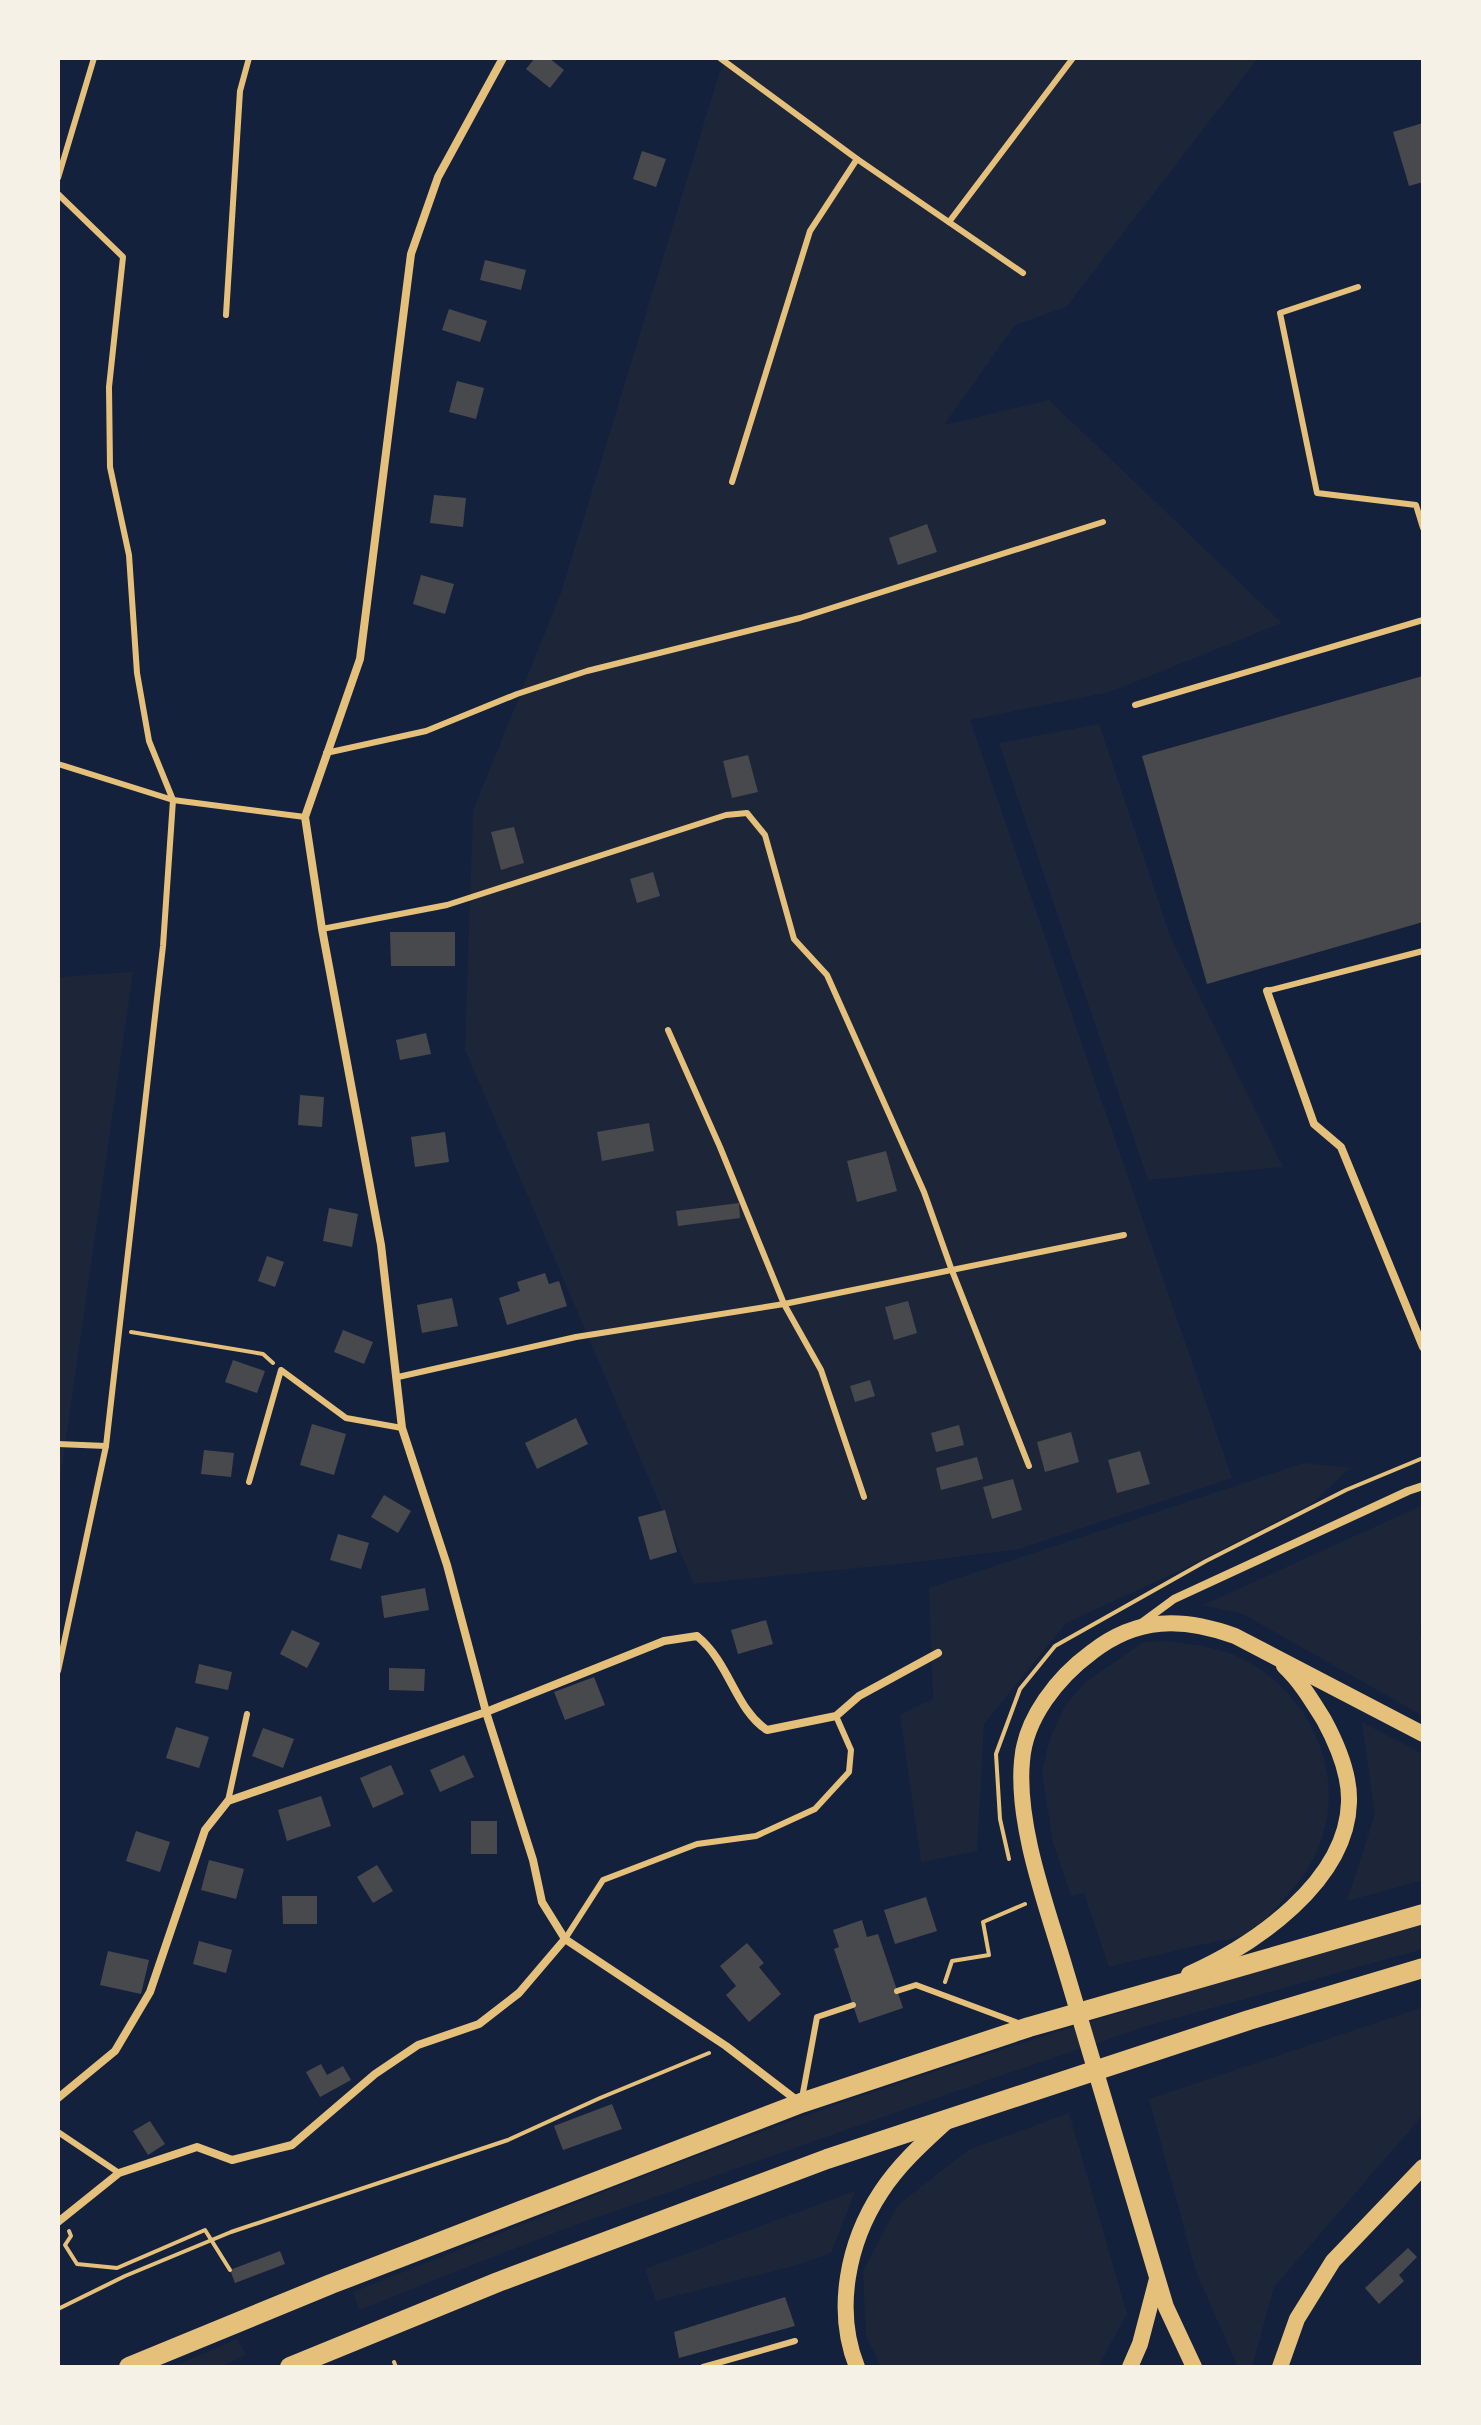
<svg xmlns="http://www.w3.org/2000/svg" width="1481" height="2425" font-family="Helvetica,sans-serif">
	<rect width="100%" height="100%" fill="#14213d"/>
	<g fill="#1d2539">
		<path d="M729,58H1258L1066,307L1015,325L944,425L1049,400L1282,623L1110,692L970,720L1232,1478L1019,1549L899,1564L694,1584L465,1049L473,811L561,593L719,74Z"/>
		<path d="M1099,724L1170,936L1283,1167L1148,1180L999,743Z"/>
		<path d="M133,972L58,1493V977Z"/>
		<path d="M1304,1463L1350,1468L1314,1502L1192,1565L1066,1623L984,1724L977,1851L921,1862L900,1715L933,1699L929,1588Z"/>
		<path d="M1423,1505V1607L1420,1633L1423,1646V1716L1243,1614L1203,1605Z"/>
		<path d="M1168,1641C1193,1645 1221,1647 1245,1660C1331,1707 1359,1817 1290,1892C1277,1906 1263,1926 1246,1934C1234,1940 1217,1941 1204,1944C1172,1951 1140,1959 1109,1967L1084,1893L1071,1896L1053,1843L1042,1773L1049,1741L1065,1706L1084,1683L1144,1642Z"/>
		<path d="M1362,1722L1423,1754V1880L1347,1901L1375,1814Z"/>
		<path d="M1423,1923V1949L1144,2027L991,2079L564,2229L359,2310L353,2292C470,2246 585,2198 702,2154C938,2064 1181,1993 1423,1923Z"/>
		<path d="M1423,2007V2115L1274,2287L1252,2367H1238L1196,2272L1149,2099Z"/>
		<path d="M1069,2113L1127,2314L1098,2367H881L866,2336L863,2271L898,2205L968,2150Z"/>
		<path d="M855,2191L831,2253L793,2266L656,2301L645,2269Z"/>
		<path d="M237,2339L246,2355L220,2367H172Z"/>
	</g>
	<g fill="#48494c">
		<path d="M535,58H549L564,70L550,88L526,69Z"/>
		<path d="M1423,123V182L1409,186L1393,132Z"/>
		<path d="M642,151L666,159L656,187L633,179Z"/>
		<path d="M485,260L526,270L521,290L480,280Z"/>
		<path d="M449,309L487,321L480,342L442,330Z"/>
		<path d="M457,381L484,388L476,419L449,412Z"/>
		<path d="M434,495L466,498L463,527L430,523Z"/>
		<path d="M927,524L937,552L898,565L889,538Z"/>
		<path d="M421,575L454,584L445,614L413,604Z"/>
		<path d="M1423,676V922L1207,984L1142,756Z"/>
		<path d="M748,755L758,792L732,798L723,761Z"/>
		<path d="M514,827L524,863L501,870L491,832Z"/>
		<path d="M653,872L660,896L637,903L630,879Z"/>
		<path d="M390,932H455V966H391Z"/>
		<path d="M426,1033L431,1054L400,1060L396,1040Z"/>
		<path d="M300,1095L324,1097L322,1127L298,1125Z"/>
		<path d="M649,1123L654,1151L602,1161L597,1132Z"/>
		<path d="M445,1132L449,1162L415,1167L411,1137Z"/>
		<path d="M886,1151L897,1191L857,1202L847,1161Z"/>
		<path d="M739,1203L740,1218L678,1226L676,1211Z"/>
		<path d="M329,1208L358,1214L352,1247L323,1241Z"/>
		<path d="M267,1256L284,1262L275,1287L258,1281Z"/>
		<path d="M545,1273L549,1284L559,1281L567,1306L507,1325L499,1298L520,1291L517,1282Z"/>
		<path d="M452,1298L458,1326L422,1333L417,1305Z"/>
		<path d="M908,1301L917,1333L894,1340L885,1307Z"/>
		<path d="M343,1330L373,1342L364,1364L334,1352Z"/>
		<path d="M233,1360L265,1371L257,1393L225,1382Z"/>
		<path d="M870,1380L875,1396L855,1402L850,1386Z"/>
		<path d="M576,1418L588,1444L537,1469L525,1443Z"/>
		<path d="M312,1424L346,1434L334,1475L300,1465Z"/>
		<path d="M959,1425L964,1445L936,1452L931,1433Z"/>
		<path d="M1071,1432L1079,1462L1045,1472L1037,1442Z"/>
		<path d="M204,1450L234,1453L231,1477L201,1474Z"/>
		<path d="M1140,1451L1150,1484L1117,1493L1108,1460Z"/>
		<path d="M977,1457L983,1479L941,1490L936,1468Z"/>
		<path d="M1013,1479L1022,1510L992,1519L983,1487Z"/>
		<path d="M384,1495L411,1511L398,1533L371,1517Z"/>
		<path d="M665,1510L677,1552L650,1560L638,1517Z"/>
		<path d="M338,1534L369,1543L361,1569L330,1560Z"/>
		<path d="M425,1588L429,1610L384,1618L381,1596Z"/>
		<path d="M766,1620L773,1644L738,1654L731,1630Z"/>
		<path d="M292,1630L320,1643L307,1668L280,1654Z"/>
		<path d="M199,1664L232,1672L228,1690L195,1683Z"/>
		<path d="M389,1668L425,1669L424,1691L389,1690Z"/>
		<path d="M594,1677L605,1705L565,1720L554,1692Z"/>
		<path d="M176,1727L209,1737L199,1768L166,1758Z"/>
		<path d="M263,1728L294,1739L283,1768L252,1756Z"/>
		<path d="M464,1755L474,1777L440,1792L430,1770Z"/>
		<path d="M391,1765L404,1794L373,1808L360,1778Z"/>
		<path d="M321,1796L331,1826L287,1841L278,1810Z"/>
		<rect x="471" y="1821" width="26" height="33"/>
		<path d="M136,1831L170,1842L160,1872L126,1861Z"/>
		<path d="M209,1860L244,1869L236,1899L201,1890Z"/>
		<path d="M377,1865L393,1891L373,1903L357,1877Z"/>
		<path d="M282,1896H317V1924H283Z"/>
		<path d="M926,1897L937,1931L895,1944L884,1910Z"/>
		<path d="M862,1920L867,1937L878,1934L903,2008L859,2023L834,1949L839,1947L833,1930Z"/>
		<path d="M199,1941L232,1950L226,1973L193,1964Z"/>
		<path d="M747,1943L764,1963L759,1967L781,1994L749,2022L726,1995L736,1986L720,1966Z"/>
		<path d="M108,1951L149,1960L141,1994L100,1985Z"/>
		<path d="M321,2064L327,2075L343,2066L351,2080L320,2097L306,2072Z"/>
		<path d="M612,2104L622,2129L563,2150L554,2126Z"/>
		<path d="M150,2121L165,2144L148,2155L133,2131Z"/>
		<path d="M1408,2248L1417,2257L1399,2275L1404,2281L1379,2304L1365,2288Z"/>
		<path d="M280,2251L285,2264L235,2283L230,2270Z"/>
		<path d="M785,2297L795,2326L679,2358L674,2332Z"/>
	</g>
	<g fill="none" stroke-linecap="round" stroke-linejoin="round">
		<g stroke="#e5c07b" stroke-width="4">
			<path d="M131,1332L263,1354L273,1363"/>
			<path d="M1009,1859L1000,1819L996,1754L1020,1689L1055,1646L1206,1561L1346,1490L1423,1458"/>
			<path d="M945,1982L952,1961L989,1955L983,1922L1025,1904"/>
			<path d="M69,2231L71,2236L65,2245L77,2264L117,2268L205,2230L230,2270"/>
			<path d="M58,2309L125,2276L231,2232L508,2140L600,2098L709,2053"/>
			<path d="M394,2362L396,2367"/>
		</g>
		<g stroke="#e5c07b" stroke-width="6">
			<path d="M720,58L857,159L1023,273"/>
			<path d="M58,178L94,58"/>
			<path d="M58,194L123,257L109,387L110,467L129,555L137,673L149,741L173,800L163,946L106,1446L58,1671"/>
			<path d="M949,222L1073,58"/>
			<path d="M1358,287L1280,313L1317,493L1416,505L1423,528"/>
			<path d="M226,315L240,91L249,58"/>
			<path d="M732,482L810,231L857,159"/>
			<path d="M1135,705L1423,620"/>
			<path d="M326,753L426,731L517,694L587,671L800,618L1103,522"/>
			<path d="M58,764L173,800L305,817"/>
			<path d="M322,929L447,905L726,815L747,813L765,835L794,939L827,975L924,1192L951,1268L1029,1466"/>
			<path d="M1267,991L1423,951"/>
			<path d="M668,1030L720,1147L784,1304L821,1370L864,1497"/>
			<path d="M398,1377L576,1337L784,1304L1124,1235"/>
			<path d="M58,1444L106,1446"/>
			<path d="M249,1482L281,1370L346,1418L402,1428"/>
			<path d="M228,1801L247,1714"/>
			<path d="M565,1939L603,1880L697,1844L756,1836L815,1809L849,1772L851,1750L836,1716"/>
			<path d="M897,1991L916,1985L1018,2023"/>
			<path d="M802,2098L817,2017L853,2005"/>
			<path d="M58,2132L119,2173"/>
			<path d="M703,2367L795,2341"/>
		</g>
		<g stroke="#e5c07b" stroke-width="8">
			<path d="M503,58L438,177L411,254L360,659L305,817L322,929L381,1245L402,1428L447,1565L486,1712L533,1860L542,1902L565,1939L726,2046L799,2102"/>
			<path d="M1267,991L1314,1124L1341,1147L1423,1347"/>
			<path d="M1140,1624L1174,1599L1408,1491L1423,1486"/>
			<path d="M58,2098L115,2051L150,1992L205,1830L228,1801L486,1712L664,1641L697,1636C730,1663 735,1709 767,1730L836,1716L859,1696L938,1653"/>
			<path d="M58,2222L119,2173L197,2147L232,2160L292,2145L375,2074L418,2045L479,2024L519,1993L565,1939"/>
		</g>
		<g stroke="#e5c07b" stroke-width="16">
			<path d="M1189,1974C1254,1945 1347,1882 1349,1802C1350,1774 1337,1744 1324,1720C1312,1701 1301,1682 1284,1666"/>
			<path d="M857,2367C834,2310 848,2242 881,2192C899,2164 924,2142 948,2120"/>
			<path d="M1130,2367L1140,2344L1157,2279"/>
			<path d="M1194,2367L1166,2307L1157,2277C1127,2174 1096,2071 1065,1968C1047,1907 1016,1825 1022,1761C1025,1718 1058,1677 1092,1652C1137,1617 1182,1617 1235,1636L1423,1734"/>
			<path d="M1280,2367L1297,2319L1333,2261L1423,2167"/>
		</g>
		<g stroke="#e5c07b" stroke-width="20">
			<path d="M129,2367L331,2284L801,2103L1029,2027L1423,1914"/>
			<path d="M290,2367L498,2282L827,2159L1249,2020L1423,1968"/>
		</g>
	</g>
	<rect width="1481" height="2425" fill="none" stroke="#f6f1e7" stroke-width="120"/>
</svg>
